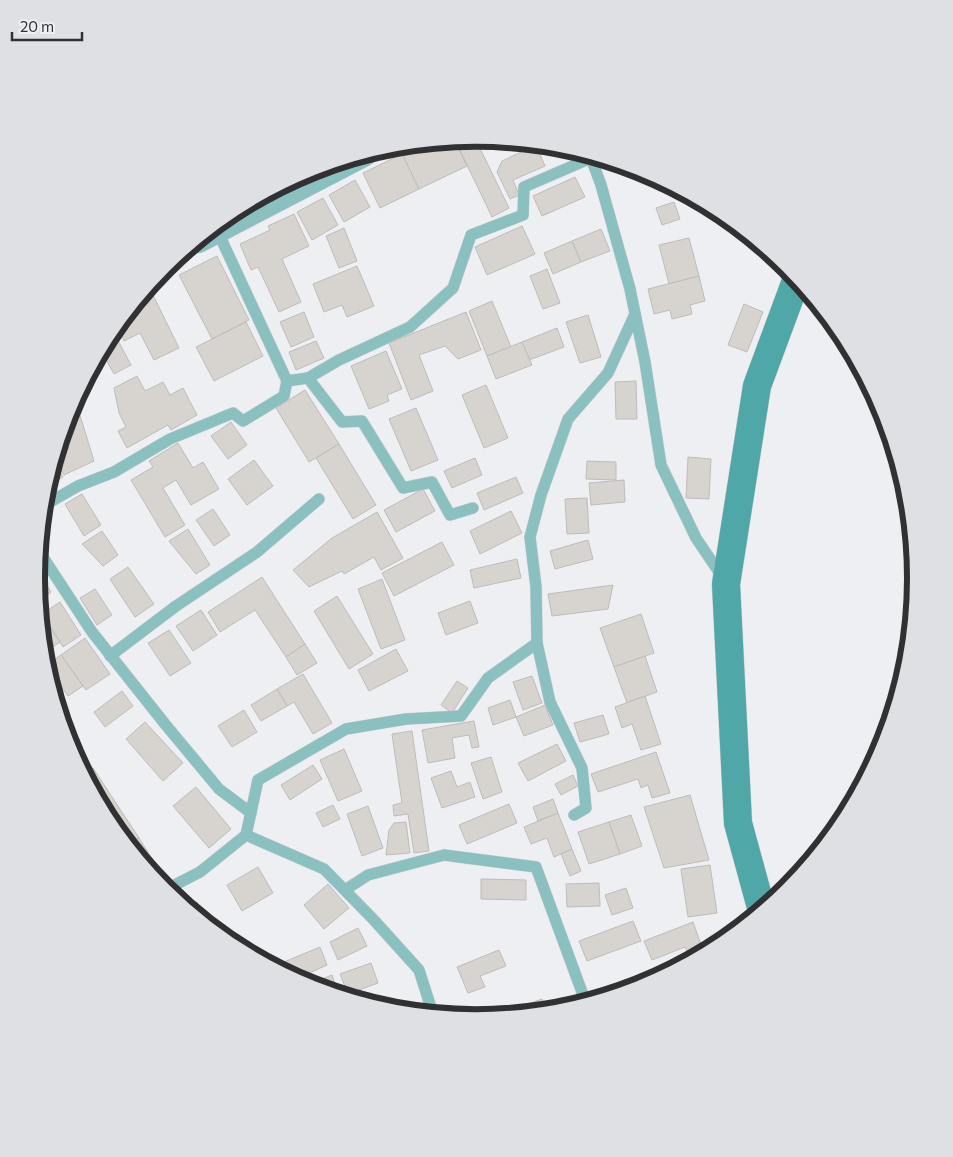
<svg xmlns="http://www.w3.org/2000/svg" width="953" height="1157" font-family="Commissioner,sans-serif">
	<rect width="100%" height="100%" fill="#eeeff3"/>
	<g fill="#d7d4d0" stroke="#bfbbb8">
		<path d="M475,138L509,208L492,217L455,140Z"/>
		<path d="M455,140L467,166L419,189L402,154L423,144Z"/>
		<path d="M536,145L545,166L513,180L519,195L510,199L497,172L502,161Z"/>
		<path d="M402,154L419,189L380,208L363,173Z"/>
		<path d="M575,177L585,197L542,216L533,196Z"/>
		<path d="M355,180L370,207L344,222L329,195Z"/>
		<path d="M323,198L338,225L312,240L297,212Z"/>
		<path d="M674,202L680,219L662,225L656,208Z"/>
		<path d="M294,214L309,246L282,259L301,302L279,312L258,267L251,270L240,244L270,230L268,226Z"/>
		<path d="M522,226L535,254L487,275L475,247Z"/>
		<path d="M344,228L357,261L339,268L326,236Z"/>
		<path d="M601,229L610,251L581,262L572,241Z"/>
		<path d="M689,238L699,276L669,284L659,245Z"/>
		<path d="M572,241L581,262L553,274L544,253Z"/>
		<path d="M217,256L249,320L212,339L179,275Z"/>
		<path d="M357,266L374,306L347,317L342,305L324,312L313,284Z"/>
		<path d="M547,269L560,303L543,309L530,276Z"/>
		<path d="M699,276L705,301L690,305L692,314L672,319L670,310L654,314L648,289Z"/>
		<path d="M151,291L179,348L154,360L140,333L124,341L117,326L142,296Z"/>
		<path d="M492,301L511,347L487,356L469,311Z"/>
		<path d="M744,304L763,312L747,352L728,345Z"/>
		<path d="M304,312L314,337L291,347L280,322Z"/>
		<path d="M466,312L481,350L458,359L445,346L419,355L433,391L411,400L389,343Z"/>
		<path d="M588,315L601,357L580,363L566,322Z"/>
		<path d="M246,322L263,356L214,381L196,347Z"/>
		<path d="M557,328L564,347L529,360L522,342Z"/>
		<path d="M113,331L131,365L114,374L101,351Z"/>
		<path d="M316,341L324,358L296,370L289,352Z"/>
		<path d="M522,342L532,365L496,379L487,356Z"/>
		<path d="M386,351L402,389L387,395L389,401L369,409L351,366Z"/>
		<path d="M137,376L145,391L163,382L170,395L183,388L197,415L171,430L168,425L127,448L118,431L126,427L119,413L114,388Z"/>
		<path d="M636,381L637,419H616L615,382Z"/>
		<path d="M486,385L508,438L484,448L462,395Z"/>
		<path d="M305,390L339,444L309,462L276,408Z"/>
		<path d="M416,408L438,460L411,471L389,419Z"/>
		<path d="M78,409L94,461L64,475L55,458L56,456L69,449L62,435L68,415Z"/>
		<path d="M231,422L247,445L228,459L211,436Z"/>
		<path d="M178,443L193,468L203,462L219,489L191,505L176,480L163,488L185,525L165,537L131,480L153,467L149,461Z"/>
		<path d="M339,444L376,505L353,519L316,458Z"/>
		<path d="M688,457L711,459L709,499L686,498Z"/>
		<path d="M475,458L482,475L452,488L444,471Z"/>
		<path d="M254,460L273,486L247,505L228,479Z"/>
		<path d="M54,461L63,477L47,487Z"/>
		<path d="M587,461L616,462V480L586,479Z"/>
		<path d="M516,477L523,493L484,510L477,493Z"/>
		<path d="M624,480L625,502L591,505L589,483Z"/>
		<path d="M423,489L435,511L396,532L384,510Z"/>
		<path d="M82,494L101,525L84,536L65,504Z"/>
		<path d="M587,498L589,533L567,534L565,499Z"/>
		<path d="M213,509L230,535L214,546L196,520Z"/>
		<path d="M511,511L522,533L480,554L470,531Z"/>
		<path d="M377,512L403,558L381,570L374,557L344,574L342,571L309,587L293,570L332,538Z"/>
		<path d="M188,529L210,565L196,574L169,541Z"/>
		<path d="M102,531L118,555L103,566L82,544Z"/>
		<path d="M588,540L593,559L555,569L550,551Z"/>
		<path d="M442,542L454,565L394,596L382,573Z"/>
		<path d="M517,559L521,578L474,588L470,570Z"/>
		<path d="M128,567L154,604L135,617L110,579Z"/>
		<path d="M37,570L51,592L38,601L36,578Z"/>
		<path d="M262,577L305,644L286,657L255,610L220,632L208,612Z"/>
		<path d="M382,579L405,640L381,649L358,589Z"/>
		<path d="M613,585L608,609L552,616L548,594Z"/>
		<path d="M95,589L112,615L97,625L80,598Z"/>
		<path d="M337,596L373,654L349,669L314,611Z"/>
		<path d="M470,601L478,623L446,635L438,613Z"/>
		<path d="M60,602L81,635L63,647L42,614Z"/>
		<path d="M201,610L217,635L193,651L176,626Z"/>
		<path d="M42,614L60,642L44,653L40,615Z"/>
		<path d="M641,614L654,653L614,667L600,628Z"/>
		<path d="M169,630L191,663L170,676L148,643Z"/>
		<path d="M85,638L110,674L86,690L61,655Z"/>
		<path d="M305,644L317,663L297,675L286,657Z"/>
		<path d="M396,649L408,671L369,691L358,670Z"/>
		<path d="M61,655L83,686L68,696L54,676L49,679L45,666Z"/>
		<path d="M645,656L657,692L627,703L614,667Z"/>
		<path d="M303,674L332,723L313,734L294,702L287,706L277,689Z"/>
		<path d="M532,676L542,703L523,710L513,682Z"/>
		<path d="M457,681L468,688L452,713L441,705Z"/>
		<path d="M277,689L287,706L261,721L251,705Z"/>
		<path d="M122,691L133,706L105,727L94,712Z"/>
		<path d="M645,696L661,744L641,750L632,724L622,728L615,707Z"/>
		<path d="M510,700L516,717L493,725L488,708Z"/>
		<path d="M545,705L553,725L524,736L516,717Z"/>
		<path d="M244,710L257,732L232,747L218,726Z"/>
		<path d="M603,715L609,734L580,742L574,723Z"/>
		<path d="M474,721L479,747L472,748L469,735L452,738L455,758L428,763L422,730Z"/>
		<path d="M145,722L183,763L163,781L126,739Z"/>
		<path d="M412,731L429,851L414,853L408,814L394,816L393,805L402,803L392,734Z"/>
		<path d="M71,739L84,758L78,762L70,747L68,741Z"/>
		<path d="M557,744L566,761L528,781L518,763Z"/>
		<path d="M344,749L362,791L338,801L320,760Z"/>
		<path d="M656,752L670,793L652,798L648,785L641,788L638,779L598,792L591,774Z"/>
		<path d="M491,757L502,792L483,799L471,763Z"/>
		<path d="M313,765L322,779L290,800L281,785Z"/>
		<path d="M93,768L139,838L128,845L110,823L84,773Z"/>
		<path d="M451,771L457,787L470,782L475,797L442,808L431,778Z"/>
		<path d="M573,775L578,786L561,795L555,784Z"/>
		<path d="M196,787L231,829L209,848L173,806Z"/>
		<path d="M690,795L709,860L664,868L644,807Z"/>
		<path d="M553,799L558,813L538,821L533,807Z"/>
		<path d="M509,804L517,823L467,844L459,825Z"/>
		<path d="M333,805L340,819L323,827L316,813Z"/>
		<path d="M368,806L383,848L362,856L347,814Z"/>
		<path d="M558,813L572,849L554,857L547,838L531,844L524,827Z"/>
		<path d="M631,815L642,846L620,854L609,822Z"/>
		<path d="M406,822L410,853L386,855L389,830L394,823Z"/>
		<path d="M609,822L620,854L589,864L578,832Z"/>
		<path d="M139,838L156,865L149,870L128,845Z"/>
		<path d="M572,849L581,871L570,876L561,854Z"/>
		<path d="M710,865L717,913L688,917L681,869Z"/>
		<path d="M258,867L273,893L242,911L227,885Z"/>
		<path d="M481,879L526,880V900L481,899Z"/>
		<path d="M599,883L600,906L567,907L566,884Z"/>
		<path d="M328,884L349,908L324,929L304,905Z"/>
		<path d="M626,888L633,908L612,915L605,895Z"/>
		<path d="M197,902L205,923L185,906Z"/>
		<path d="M633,921L641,941L587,961L579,941Z"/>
		<path d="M693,922L704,953L690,959L685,947L652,960L644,941Z"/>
		<path d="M358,928L367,946L338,960L330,942Z"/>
		<path d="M320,947L327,965L296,979L290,975L284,962Z"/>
		<path d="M499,950L506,966L480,976L485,987L468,993L457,967Z"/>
		<path d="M371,963L378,983L348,994L340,974Z"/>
		<path d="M652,971L655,980L645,985L592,1001L589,992Z"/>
		<path d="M332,975L339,995L307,985Z"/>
		<path d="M542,999L547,1012L504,1016L503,1013Z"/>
		<path d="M405,1003L409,1012L387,1009Z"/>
	</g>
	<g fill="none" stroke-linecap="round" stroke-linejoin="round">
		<g stroke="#cccdd0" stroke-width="12">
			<g id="lane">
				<path d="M590,155L601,185L630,289L645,362L661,465L696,538L723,578"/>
				<path d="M217,230L287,381L308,378L342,422L362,421L403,488L432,482L450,515L473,508"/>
				<path d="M308,378L339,360L410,327L453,288L471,235L523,215L524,187L591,158"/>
				<path d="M43,506L78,486L114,472L170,439L233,413L243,421L284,396L287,381"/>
				<path d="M39,551L92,632L165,724L219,789L251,813"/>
				<path d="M110,656L176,606L257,552L319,499"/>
				<path d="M574,815L586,808L582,768L550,702L537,643L536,587L530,537L541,495L568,419L608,373L635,314"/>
				<path d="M246,835L324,869L373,919L419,970L433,1014"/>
				<path d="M165,890L200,872L246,835L258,780L346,729L406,719L461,716L488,678L537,643"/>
				<path d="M345,890L368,875L444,855L536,867L586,1003"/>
			</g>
		</g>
		<g stroke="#cccdd0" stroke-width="25">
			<path id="street" d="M198,241L365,154"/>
		</g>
		<g stroke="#cccdd0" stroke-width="29">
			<path id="secondary" d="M762,911L738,823L726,584L757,386L797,278"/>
		</g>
		<use href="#lane" stroke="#8ac0bf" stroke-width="11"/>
		<use href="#street" stroke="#8ac0bf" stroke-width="24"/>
		<use href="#secondary" stroke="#4fa8a7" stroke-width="28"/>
	</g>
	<path d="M0 0H953V1157H0ZM45 578a431 431 0 1 1 862 0a431 431 0 1 1-862 0Z" fill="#dfe0e4" fill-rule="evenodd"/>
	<path fill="none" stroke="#313133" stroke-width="6" d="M45 578a431 431 0 1 1 862 0a431 431 0 1 1-862 0Z"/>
	<path d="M12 32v8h70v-8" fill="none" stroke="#313133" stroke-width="2.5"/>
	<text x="20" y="32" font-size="15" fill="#313133" stroke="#eeeff3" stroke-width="4" paint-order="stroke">20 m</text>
</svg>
